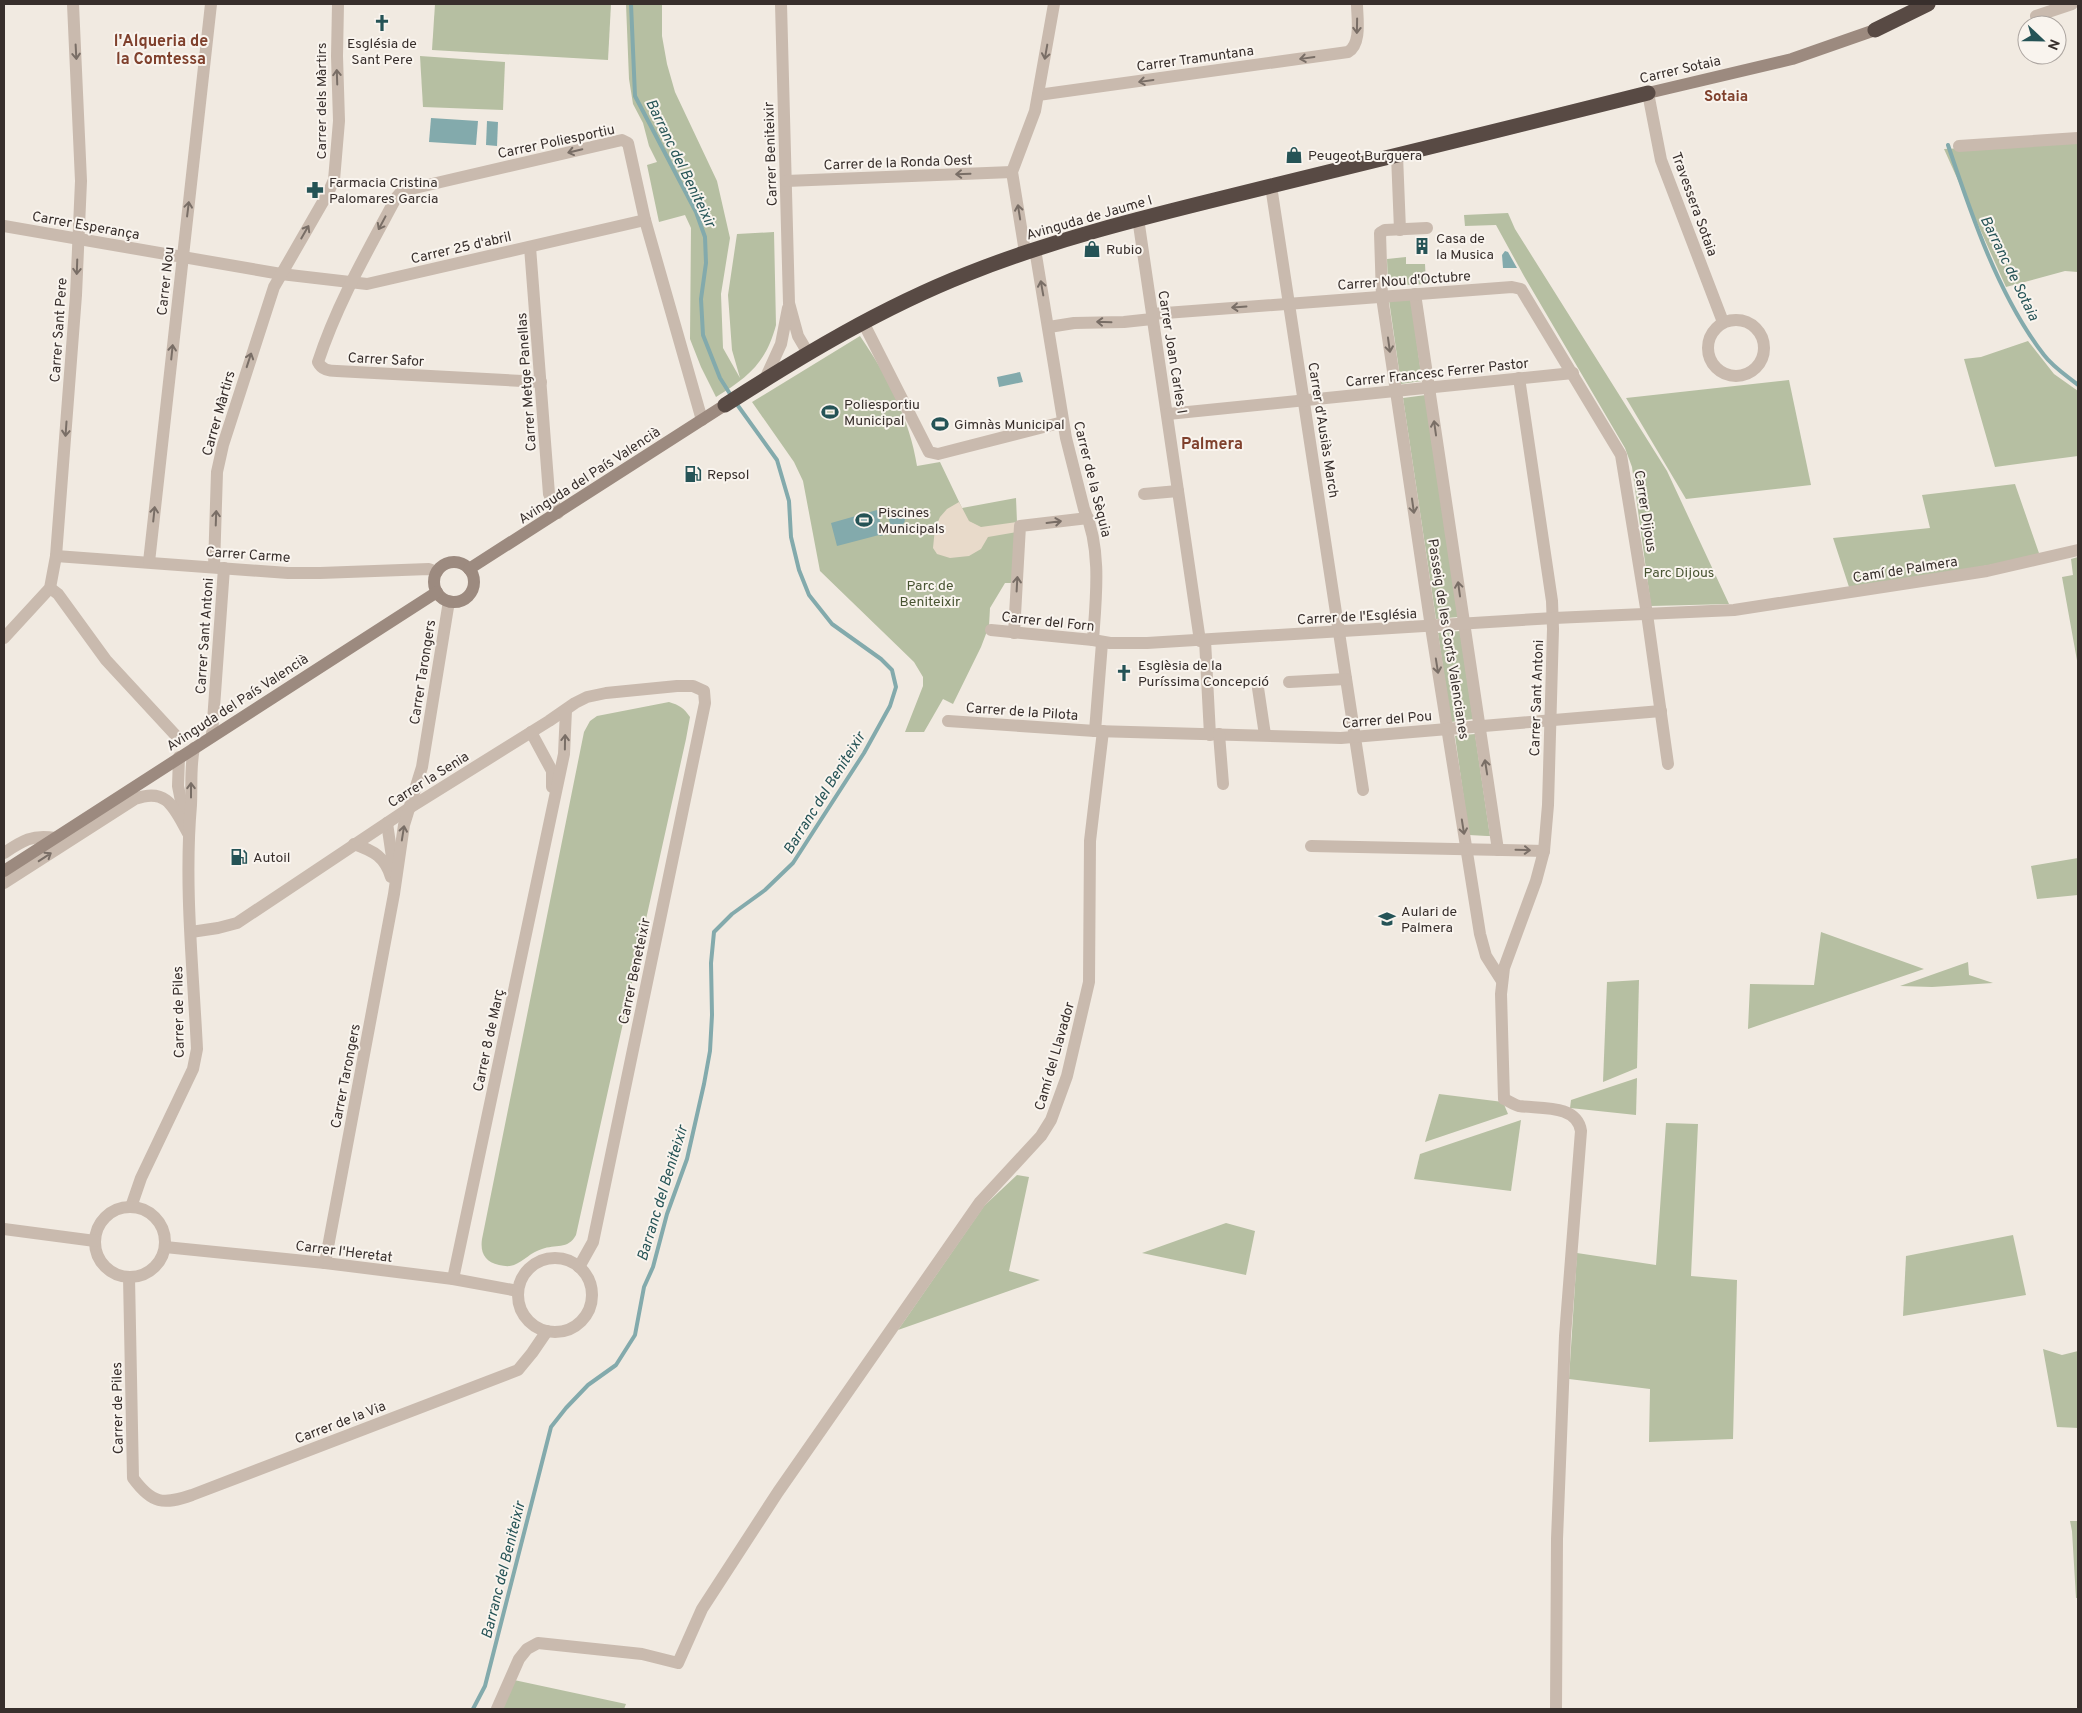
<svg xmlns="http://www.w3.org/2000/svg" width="2082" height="1713" font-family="Overpass,sans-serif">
	<rect width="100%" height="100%" fill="#f1eae1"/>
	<g fill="#b6bfa2">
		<path d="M435,4H611L608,60L432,50Z"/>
		<path d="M626,4H662V36L667,64L675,92L717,181L730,238L721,294L723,348L740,378L732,350L728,295L737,234L774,232L776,325C766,363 748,377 716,397L701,367L690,339L691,228L685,215L659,222L647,165L657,162L649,146L643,123L633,104L629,79Z"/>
		<path d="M420,56L505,62L503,110L423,107Z"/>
		<path d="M2078,143V272L2065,271L2006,287L1944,149Z"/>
		<path d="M1508,213L1515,229L1667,471L1729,604L1651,606L1632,467L1625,448L1524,276L1496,225L1465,226L1464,215Z"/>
		<path d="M1406,257V264H1425L1426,284L1388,286L1387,259Z"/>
		<path d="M1411,299L1422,381L1401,384L1389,300Z"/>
		<path d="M860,336C887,375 910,420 917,466L940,462L962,508L1016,498L1017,522L1013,583H1005L990,608L989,626L981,647L953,704L943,699L924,732H905L923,686V677L914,662L820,571L803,481L794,462L752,402Z"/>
		<path d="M2028,341L2054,374L2078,391V456L1995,467L1964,359L1981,357Z"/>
		<path d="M1789,380L1811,485L1686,499L1626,398Z"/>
		<path d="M1426,395L1458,617L1436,619L1403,398Z"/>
		<path d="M2015,484L2040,556L1850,590L1833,538L1930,528L1922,495Z"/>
		<path d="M2078,557V666L2062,577L2073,575L2071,559Z"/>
		<path d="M1460,631L1473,719L1451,722L1438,633Z"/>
		<path d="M669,702C679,705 684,708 690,717L686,739L576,1235C568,1250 555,1244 542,1249C531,1252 524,1261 514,1265C509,1267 504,1266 499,1265C485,1262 480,1253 482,1239L584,732L590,721L597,716Z"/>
		<path d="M1475,734L1490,836H1487L1469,835L1455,736Z"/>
		<path d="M2078,858V895L2037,899L2031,866Z"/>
		<path d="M1821,932L1924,969L1748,1029L1750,984L1814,985Z"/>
		<path d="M1968,962L1969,975L1993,983L1932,987L1900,986Z"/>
		<path d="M1639,980L1637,1068L1603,1082L1607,982Z"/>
		<path d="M1637,1078L1636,1115L1570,1108L1571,1100Z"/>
		<path d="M1439,1094L1503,1102L1508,1114L1425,1142Z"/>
		<path d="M1521,1120L1511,1191L1414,1179L1420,1154Z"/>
		<path d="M1666,1123L1698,1124L1691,1276L1737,1280L1733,1439L1649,1442L1650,1389L1569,1379L1577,1253L1656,1265Z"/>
		<path d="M1017,1175L1029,1177L1009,1271L1040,1280L898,1330L984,1206Z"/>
		<path d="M1226,1223L1255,1231L1246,1275L1142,1253Z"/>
		<path d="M2013,1235L2026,1295L1903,1316L1906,1256Z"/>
		<path d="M2043,1349L2062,1355L2078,1351V1428L2057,1427Z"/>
		<path d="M2070,1521H2078V1598H2076L2072,1531Z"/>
		<path d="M514,1680L626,1704L624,1709H503Z"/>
	</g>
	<path fill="#e8daca" d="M959,502L969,521L981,527L1017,522V532L988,537L981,549L969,556L950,558L937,554L933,548L935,528L940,517L947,509Z"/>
	<g fill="#83aaac">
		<path d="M431,118L478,121L476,145L429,142Z"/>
		<path d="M487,121L498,122L497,146L486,145Z"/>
		<path d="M1505,251L1508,252L1517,268H1503L1502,255Z"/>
		<path d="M1020,372L1023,382L999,387L997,377Z"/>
		<path d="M877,510L884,535L880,536L879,535L837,546L831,523Z"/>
		<circle cx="897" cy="519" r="8"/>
	</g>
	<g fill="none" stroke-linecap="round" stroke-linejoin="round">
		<g stroke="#83aaac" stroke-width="4">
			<path d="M631,4L635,96L696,212L705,237L706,263L701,299L703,335L720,378L732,397"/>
			<path d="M1948,145C1971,214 1999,297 2044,355C2053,367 2067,376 2078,385"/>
			<path d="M473,1709L485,1686L551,1427L566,1408L588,1385L616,1365L635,1335L644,1287L653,1267L667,1214L687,1159L704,1084L710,1051L712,1015L711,963L714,932L732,914L765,890L793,863L864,753L890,706L896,687L892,670L881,659L832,624L809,595L799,570L791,537L789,501L777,460L736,403"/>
		</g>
		<g stroke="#c9baae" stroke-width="12">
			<path d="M781,4L789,303L798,336L808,353"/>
			<path d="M2036,16L2072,4"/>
			<path d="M1648,93L1661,160L1723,322"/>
			<path d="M1038,95L1348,52C1362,44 1357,17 1357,4"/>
			<path d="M1959,146L2078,138"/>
			<path d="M1397,155L1400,230"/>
			<path d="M786,181L1012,172"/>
			<path d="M1271,186L1363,790"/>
			<path d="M1138,218L1200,641"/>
			<path d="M4,226L281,274L367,284L645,220"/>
			<path d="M1427,228L1385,230L1380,233L1382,297L1431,627L1480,934L1486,956L1502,981"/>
			<path d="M530,247L549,494L558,513"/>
			<path d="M1035,249L1066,438L1084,509C1102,548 1096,598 1093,640"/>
			<path d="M1025,252L1012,172L1035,111L1054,4"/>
			<path d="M1415,294L1498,850"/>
			<path d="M1152,314L1512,287L1521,289L1621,455L1647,614L1668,764"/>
			<circle cx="1736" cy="348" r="28"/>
			<path d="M863,322L929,452L938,454L1063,422"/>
			<path d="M1049,327L1074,323L1124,322L1152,319"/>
			<path d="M1519,378L1552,601L1553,629L1548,805L1544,851L1536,881L1504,968L1501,994L1504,1099C1509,1101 1514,1105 1519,1106C1540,1109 1577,1104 1581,1131L1565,1336L1557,1539L1556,1709"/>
			<path d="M765,379L781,344L788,308"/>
			<path d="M541,382L337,371C329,371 322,370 318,362C337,304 367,252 396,198L402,191L622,140L628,143L645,220L702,420"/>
			<path d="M1168,414L1573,373"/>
			<path d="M1144,494L1178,491"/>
			<path d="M56,556L288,573H320L429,569L437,572"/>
			<path d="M149,562L211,4"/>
			<path d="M214,567L217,472L223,445L274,287L328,193L334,180L339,121L337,56L338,4"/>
			<path d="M50,588L58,594L106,660L179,739"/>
			<path d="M991,630L1093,640L1110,643H1147L1554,618L1734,610L1987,571L2078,550"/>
			<path d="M1014,633L1020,526L1088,518"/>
			<path d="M4,638L50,588L56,556L76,295L81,181L73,4"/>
			<path d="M1205,640L1210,735"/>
			<path d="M1289,682L1346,679"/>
			<path d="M1258,688L1265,735"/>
			<path d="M948,721L1095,731L1341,738L1661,711"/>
			<path d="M1095,731L1102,643"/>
			<path d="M531,732L552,771V787"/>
			<path d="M1219,734L1223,784"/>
			<path d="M212,735L224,568"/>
			<path d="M179,757L178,786L185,821"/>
			<path d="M387,823L393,864"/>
			<path d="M354,844C374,851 385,857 391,877"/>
			<path d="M1311,846L1544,851"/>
			<path d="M4,853C22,841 32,834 55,838"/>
			<path d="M4,883L135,799C167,787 174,808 188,833"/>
			<path d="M191,932L218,928L237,923L411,807L549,721L575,703L587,697L606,693L677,686H693L704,691L705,703L593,1242L579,1267"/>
			<path d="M131,1207L141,1178L193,1069L197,1049C193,968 184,885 191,805C192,785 190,767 194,748"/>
			<circle cx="130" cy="1242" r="35"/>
			<path d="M4,1229L95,1241"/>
			<path d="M165,1247L325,1263L453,1279L518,1291"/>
			<circle cx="555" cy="1295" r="37"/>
			<path d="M325,1263L394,894L404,825L422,767L449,601"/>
			<path d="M129,1277L133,1478C152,1504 163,1505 192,1495L518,1370L532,1353L547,1331"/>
			<path d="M453,1279L564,754L566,710"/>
			<path d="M497,1709L519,1659L527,1649L538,1643L642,1654L678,1663L702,1609L778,1492L980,1202L1041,1136L1051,1120L1067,1076L1089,982L1090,841L1103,731"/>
		</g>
		<g stroke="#9c8a7f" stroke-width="12">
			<path d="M1648,93L1792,59L1875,30"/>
			<circle cx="454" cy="582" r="20"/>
			<path d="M469,569L725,405"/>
			<path d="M4,871L437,592"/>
		</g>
		<g stroke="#584a44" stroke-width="15">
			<path d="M1875,30L1928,4"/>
			<path d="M725,405C803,355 881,308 967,274C1067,234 1171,211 1275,185C1399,155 1524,124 1648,93"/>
		</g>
	</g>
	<defs><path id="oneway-shaft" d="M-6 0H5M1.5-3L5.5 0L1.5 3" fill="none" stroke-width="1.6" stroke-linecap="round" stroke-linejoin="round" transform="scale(1.25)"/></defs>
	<g stroke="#796e66">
		<use href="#oneway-shaft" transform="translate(1357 26) rotate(91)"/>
		<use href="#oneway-shaft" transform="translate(76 52) rotate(87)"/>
		<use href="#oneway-shaft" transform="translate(1046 52) rotate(100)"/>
		<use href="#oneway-shaft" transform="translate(1307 58) rotate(172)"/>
		<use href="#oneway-shaft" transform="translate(337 77) rotate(-92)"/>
		<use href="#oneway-shaft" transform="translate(1146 81) rotate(172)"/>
		<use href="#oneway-shaft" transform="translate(575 151) rotate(167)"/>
		<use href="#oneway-shaft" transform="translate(963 174) rotate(178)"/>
		<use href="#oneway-shaft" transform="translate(188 209) rotate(-83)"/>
		<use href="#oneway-shaft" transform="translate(1019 212) rotate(-99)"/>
		<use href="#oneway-shaft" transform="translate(382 223) rotate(118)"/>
		<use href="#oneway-shaft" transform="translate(305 232) rotate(-60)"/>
		<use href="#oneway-shaft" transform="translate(77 267) rotate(92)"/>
		<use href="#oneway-shaft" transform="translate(1042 288) rotate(-100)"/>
		<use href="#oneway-shaft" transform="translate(1239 307) rotate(176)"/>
		<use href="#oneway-shaft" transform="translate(1104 322) rotate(-178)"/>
		<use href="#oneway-shaft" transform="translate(1389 345) rotate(82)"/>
		<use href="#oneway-shaft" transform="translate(172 352) rotate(-84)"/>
		<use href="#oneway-shaft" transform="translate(249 360) rotate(-72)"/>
		<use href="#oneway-shaft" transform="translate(1435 428) rotate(-98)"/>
		<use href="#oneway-shaft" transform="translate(66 429) rotate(94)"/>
		<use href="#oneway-shaft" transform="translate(1413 506) rotate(82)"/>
		<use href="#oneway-shaft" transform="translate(154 514) rotate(-84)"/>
		<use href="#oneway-shaft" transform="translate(216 518) rotate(-88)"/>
		<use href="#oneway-shaft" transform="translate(1054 522) rotate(-7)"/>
		<use href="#oneway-shaft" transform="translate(1017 584) rotate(-87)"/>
		<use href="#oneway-shaft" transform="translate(1459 589) rotate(-98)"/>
		<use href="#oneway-shaft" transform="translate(1437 666) rotate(81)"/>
		<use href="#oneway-shaft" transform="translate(565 742) rotate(-89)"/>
		<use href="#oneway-shaft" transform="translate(1486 767) rotate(-99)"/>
		<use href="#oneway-shaft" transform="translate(191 790) rotate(-90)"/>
		<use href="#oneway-shaft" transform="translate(1463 827) rotate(81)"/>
		<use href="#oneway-shaft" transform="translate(403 833) rotate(-81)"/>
		<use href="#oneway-shaft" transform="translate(1523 850) rotate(2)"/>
		<use href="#oneway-shaft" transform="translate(45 857) rotate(-33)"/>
	</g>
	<defs>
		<g id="church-bare" transform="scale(1.35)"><path d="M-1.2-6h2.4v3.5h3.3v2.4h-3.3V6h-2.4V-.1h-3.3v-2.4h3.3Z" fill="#255356" stroke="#f9f4ee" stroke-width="2.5" paint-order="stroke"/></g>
		<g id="shop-bare" transform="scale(1.35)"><path d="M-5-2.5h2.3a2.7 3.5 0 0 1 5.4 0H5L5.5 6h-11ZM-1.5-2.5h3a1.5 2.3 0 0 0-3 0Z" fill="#255356" stroke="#f9f4ee" stroke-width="2.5" paint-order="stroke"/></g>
		<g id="pharmacy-bare" transform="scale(1.35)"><path d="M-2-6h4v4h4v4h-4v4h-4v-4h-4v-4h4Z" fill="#255356" stroke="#f9f4ee" stroke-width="2.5" paint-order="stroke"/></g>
		<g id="building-bare" transform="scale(1.35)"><path d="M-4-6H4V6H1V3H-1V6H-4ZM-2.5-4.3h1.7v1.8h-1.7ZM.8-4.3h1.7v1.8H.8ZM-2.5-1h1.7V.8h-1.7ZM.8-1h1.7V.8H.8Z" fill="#255356" stroke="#f9f4ee" stroke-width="2.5" paint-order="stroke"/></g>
		<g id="stadium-bare" transform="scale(1.35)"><path d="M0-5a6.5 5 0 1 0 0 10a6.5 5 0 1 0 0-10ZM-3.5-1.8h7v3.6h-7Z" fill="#255356" stroke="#f9f4ee" stroke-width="2.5" paint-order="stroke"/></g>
		<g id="fuel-bare" transform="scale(1.35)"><path d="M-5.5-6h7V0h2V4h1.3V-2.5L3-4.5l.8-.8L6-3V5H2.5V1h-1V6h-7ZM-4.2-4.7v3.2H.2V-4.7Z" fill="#255356" stroke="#f9f4ee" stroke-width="2.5" paint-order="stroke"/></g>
		<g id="school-bare" transform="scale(1.35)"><path d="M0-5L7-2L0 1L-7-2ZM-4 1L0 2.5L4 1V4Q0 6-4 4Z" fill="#255356" stroke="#f9f4ee" stroke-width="2.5" paint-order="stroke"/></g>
	</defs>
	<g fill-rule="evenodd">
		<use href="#church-bare" x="382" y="23"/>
		<use href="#shop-bare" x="1294" y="155"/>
		<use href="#pharmacy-bare" x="315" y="190"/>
		<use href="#building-bare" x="1422" y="246"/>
		<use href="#shop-bare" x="1092" y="249"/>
		<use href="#stadium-bare" x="830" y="412"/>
		<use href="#stadium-bare" x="940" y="424"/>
		<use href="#fuel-bare" x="693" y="474"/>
		<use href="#stadium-bare" x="864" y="520"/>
		<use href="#church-bare" x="1124" y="673"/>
		<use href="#fuel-bare" x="239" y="857"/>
		<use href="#school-bare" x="1387" y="919"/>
	</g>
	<g text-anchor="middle" stroke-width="4" stroke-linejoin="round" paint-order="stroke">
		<g font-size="14" fill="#382f2c" stroke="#f9f4ee" text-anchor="start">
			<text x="382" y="48" text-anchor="middle">Església de<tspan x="382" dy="16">Sant Pere</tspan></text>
			<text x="1308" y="160">Peugeot Burguera</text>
			<text x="329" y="187">Farmacia Cristina<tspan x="329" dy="16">Palomares Garcia</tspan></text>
			<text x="1436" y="243">Casa de<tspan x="1436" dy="16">la Musica</tspan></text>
			<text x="1106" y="254">Rubio</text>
			<text x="844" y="409">Poliesportiu<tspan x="844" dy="16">Municipal</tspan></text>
			<text x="954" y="429">Gimnàs Municipal</text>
			<text x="707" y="479">Repsol</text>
			<text x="878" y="517">Piscines<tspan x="878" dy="16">Municipals</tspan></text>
			<text x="1138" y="670">Esglèsia de la<tspan x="1138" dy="16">Puríssima Concepció</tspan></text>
			<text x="253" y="862">Autoil</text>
			<text x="1401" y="916">Aulari de<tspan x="1401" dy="16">Palmera</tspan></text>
		</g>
		<g font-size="14" fill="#382f2c" stroke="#f9f4ee">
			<text transform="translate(1195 58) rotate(-8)" y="5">Carrer Tramuntana</text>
			<text transform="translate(1680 69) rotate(-13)" y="5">Carrer Sotaia</text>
			<text transform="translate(321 101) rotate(-90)" y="5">Carrer dels Màrtirs</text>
			<text transform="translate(556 141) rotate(-12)" y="5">Carrer Poliesportiu</text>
			<text transform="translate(770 154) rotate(-92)" y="5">Carrer Beniteixir</text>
			<text transform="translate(898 162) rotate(-2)" y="5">Carrer de la Ronda Oest</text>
			<text transform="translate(1695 204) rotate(70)" y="5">Travessera Sotaia</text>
			<text transform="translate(1089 217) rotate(-16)" y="5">Avinguda de Jaume I</text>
			<text transform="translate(86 225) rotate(10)" y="5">Carrer Esperança</text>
			<text transform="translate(461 247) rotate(-13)" y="5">Carrer 25 d'abril</text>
			<text transform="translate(1404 280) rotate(-4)" y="5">Carrer Nou d'Octubre</text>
			<text transform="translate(165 281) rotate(-84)" y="5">Carrer Nou</text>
			<text transform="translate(58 330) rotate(-86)" y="5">Carrer Sant Pere</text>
			<text transform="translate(1173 352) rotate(81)" y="5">Carrer Joan Carles I</text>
			<text transform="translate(386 359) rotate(3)" y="5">Carrer Safor</text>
			<text transform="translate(1437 372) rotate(-6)" y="5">Carrer Francesc Ferrer Pastor</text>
			<text transform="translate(526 382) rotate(-94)" y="5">Carrer Metge Panellas</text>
			<text transform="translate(218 413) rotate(-74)" y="5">Carrer Màrtirs</text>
			<text transform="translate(1324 430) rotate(81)" y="5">Carrer d'Ausiàs March</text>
			<text transform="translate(589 475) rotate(-33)" y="5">Avinguda del País Valencià</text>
			<text transform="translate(1093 479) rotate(76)" y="5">Carrer de la Sèquia</text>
			<text transform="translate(1646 511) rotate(81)" y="5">Carrer Dijous</text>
			<text transform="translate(248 554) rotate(4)" y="5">Carrer Carme</text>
			<text transform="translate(1905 569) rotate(-9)" y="5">Camí de Palmera</text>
			<text transform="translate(1357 616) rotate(-3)" y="5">Carrer de l'Església</text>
			<text transform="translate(1048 621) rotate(6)" y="5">Carrer del Forn</text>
			<text transform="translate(204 636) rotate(-86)" y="5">Carrer Sant Antoni</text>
			<text transform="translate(1449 639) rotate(81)" y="5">Passeig de les Corts Valencianes</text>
			<text transform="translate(422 672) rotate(-81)" y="5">Carrer Tarongers</text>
			<text transform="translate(1536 698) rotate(-88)" y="5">Carrer Sant Antoni</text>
			<text transform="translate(237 702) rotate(-33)" y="5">Avinguda del País Valencià</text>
			<text transform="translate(1022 711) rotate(4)" y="5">Carrer de la Pilota</text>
			<text transform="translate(1387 719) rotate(-5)" y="5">Carrer del Pou</text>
			<text transform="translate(428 779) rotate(-32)" y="5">Carrer la Senia</text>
			<text transform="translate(634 971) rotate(-78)" y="5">Carrer Beneteixir</text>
			<text transform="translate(178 1012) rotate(-91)" y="5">Carrer de Piles</text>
			<text transform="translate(488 1040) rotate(-78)" y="5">Carrer 8 de Març</text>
			<text transform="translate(1054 1056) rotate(-74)" y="5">Camí del Llavador</text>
			<text transform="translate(345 1076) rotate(-79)" y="5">Carrer Tarongers</text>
			<text transform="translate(344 1251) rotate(7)" y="5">Carrer l'Heretat</text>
			<text transform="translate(117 1408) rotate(-91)" y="5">Carrer de Piles</text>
			<text transform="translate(340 1422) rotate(-21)" y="5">Carrer de la Via</text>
		</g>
		<g font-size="14" fill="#485432" stroke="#f9f4ee">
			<text x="1679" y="577">Parc Dijous</text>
			<text x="930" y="590">Parc de<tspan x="930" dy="16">Beniteixir</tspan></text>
		</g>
		<g font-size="15" font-weight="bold" fill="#7f402c" stroke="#f9f4ee">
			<text x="1726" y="101">Sotaia</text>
		</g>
		<g font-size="15" font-style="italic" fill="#255356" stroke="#f9f4ee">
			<text transform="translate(681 163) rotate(64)" y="5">Barranc del Beniteixir</text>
			<text transform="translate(2010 268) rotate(64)" y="5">Barranc de Sotaia</text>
			<text transform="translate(824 793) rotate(-58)" y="5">Barranc del Beniteixir</text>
			<text transform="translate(662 1193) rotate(-73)" y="5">Barranc del Beniteixir</text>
			<text transform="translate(503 1570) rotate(-76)" y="5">Barranc del Beniteixir</text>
		</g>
		<g font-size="16" font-weight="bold" fill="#7f402c" stroke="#f9f4ee">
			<text x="161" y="46">l'Alqueria de<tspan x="161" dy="18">la Comtessa</tspan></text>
			<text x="1212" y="449">Palmera</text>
		</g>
	</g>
	<rect width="2082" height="1713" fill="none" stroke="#382f2c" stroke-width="10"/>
	<g transform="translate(2042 40) rotate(112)"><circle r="24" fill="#f9f4ee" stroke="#aca5a0"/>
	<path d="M0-4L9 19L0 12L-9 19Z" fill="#255356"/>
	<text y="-8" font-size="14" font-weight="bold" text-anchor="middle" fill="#382f2c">N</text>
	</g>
</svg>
